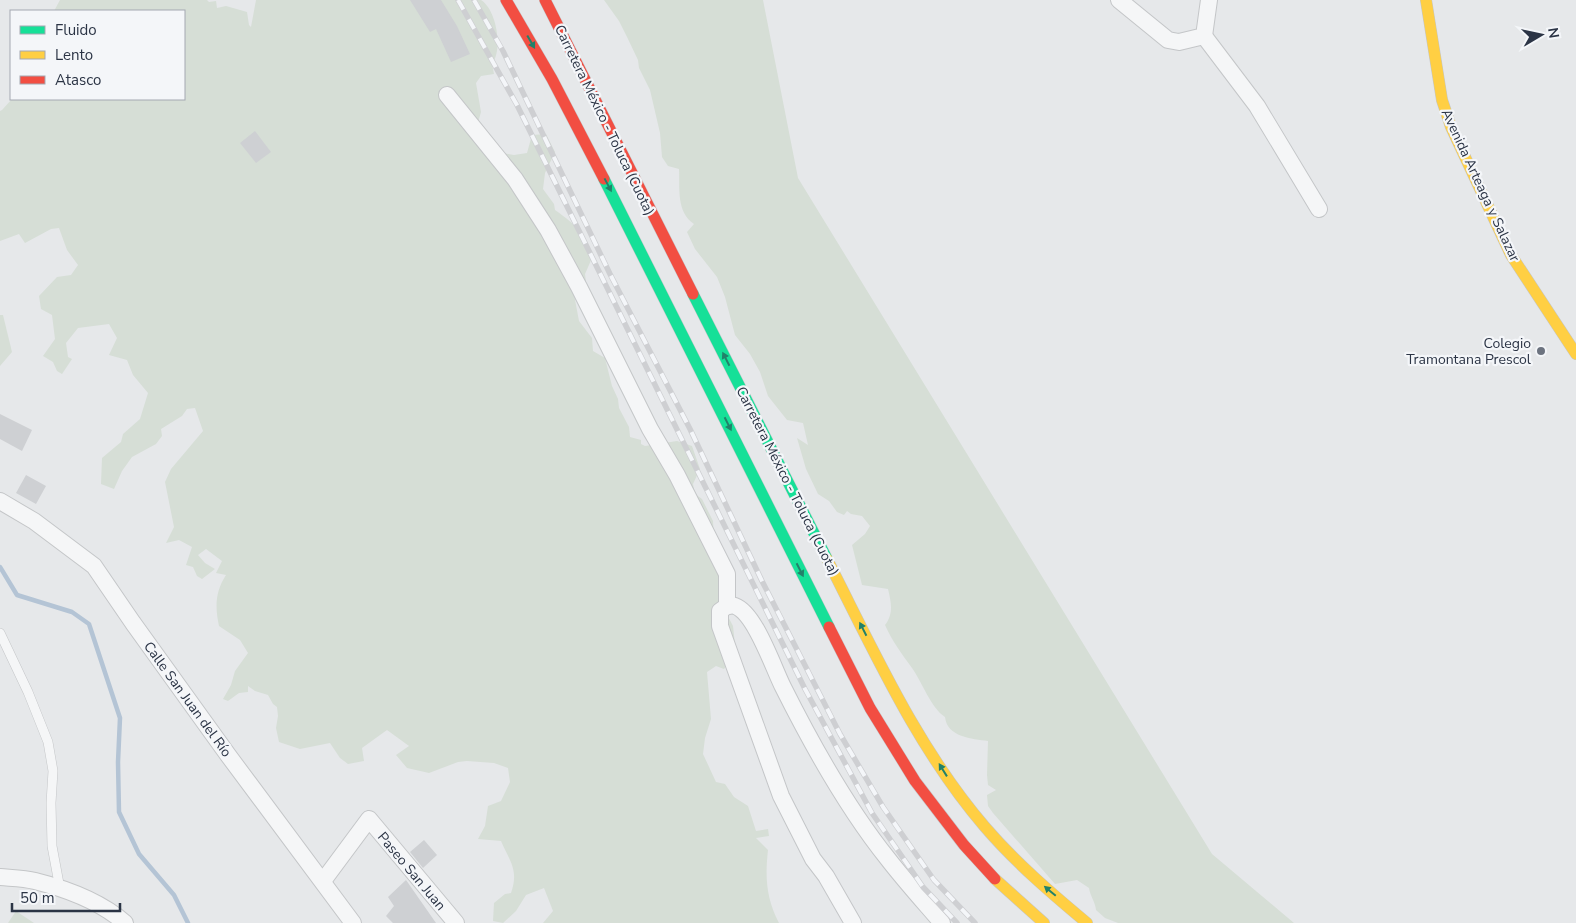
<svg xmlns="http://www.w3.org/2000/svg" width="1576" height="923" font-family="'Nunito Sans',sans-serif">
	<rect width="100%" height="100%" fill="#e6e8ea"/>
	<g fill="#d6ded6">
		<path d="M60,0H207L209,2L216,1L217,8L226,6L247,12L249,25L251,27L256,0H481C497,10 503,50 492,64L494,74L481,76L476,83L481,112L475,133L491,136L502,153L514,155L527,153L532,135L546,134L555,152L545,173L543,189L554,204L555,210C580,228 581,230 592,258L585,274L586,282L573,289L579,321L592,338L593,351L605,358L612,386L618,399L619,408L629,427L630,437L641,440V444L645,446L677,441L692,446L700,469L693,484L695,494L702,499L713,521L715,558L721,580L723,607L733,626L736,654L724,669L716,666L707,672L711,719L705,738L703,754L716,782L725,784L734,797L748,806L756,831L768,829L769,836L756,838L768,850C765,877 766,898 779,923H543L553,911L544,888L526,895L516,911L503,923L493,921L494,903L505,894L511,893C519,870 510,862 501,841L478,839L485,826L488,806L501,801L510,782L508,768L494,763L467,761L458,762L429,773L407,768L396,755L409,746L387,730L362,748L364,761L348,764L340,758L330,743L300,749L279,742L276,728L278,716L277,707L273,704L268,695L255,691L248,686V692L239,693L228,701L223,699L231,685L235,671L248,653L240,640L219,626C215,607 215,592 226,575L216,573L222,561L206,549L198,555L205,563L215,569L202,579L197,576L193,567L186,565L192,547L179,540L166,543L174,527L165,482L171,469L203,431L195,408L187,409L182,416L161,429L162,436L156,444L132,457L122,471L114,489L101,484L102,458L121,442L123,434L140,419L148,393L133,375L127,360L109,355L117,338L109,324L78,328L66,343L68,357L72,359L62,374L57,371L53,362L43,356L55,339L52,315L41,309L39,296L57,277L71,275L78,265L67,250L59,228L51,229L25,243L19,234L0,241V111L2,110L12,99H184V11H54Z"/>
		<path d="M604,0H763L798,178L1212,854L1294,923H1118L1105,918L1096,910C1095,901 1090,896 1089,888L1077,880L1055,884L993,813L988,806L987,795L996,790L988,785L987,775L988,741C972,739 947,737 945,717C931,708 922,682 912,668C902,654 892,641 885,625C894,613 891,602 888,589L862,585L852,545L865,534L870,526L862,516L851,514L847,511L844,515L837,512L829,501L818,494L806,469L797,438L808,445L803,423L787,420L768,396L760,372L750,354L735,335L725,297L717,277L695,249L687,232L694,224C676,212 680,188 679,169L668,166L662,157L660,133L650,90L639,68L638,60L628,39L619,21Z"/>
		<path d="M0,315H3L12,352L0,366Z"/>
		<path d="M16,911L34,923H8Z"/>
	</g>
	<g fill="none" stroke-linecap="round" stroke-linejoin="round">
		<path stroke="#b4c4d5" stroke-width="4.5" d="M0,567L17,595L72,612L89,624L120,718L118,762L119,812L139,854L174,895L188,923"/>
	</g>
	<g fill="#ced0d3">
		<path d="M410,0H441L457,26L470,54L451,62L436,29L430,32Z"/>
		<path d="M255,131L271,152L256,163L240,143Z"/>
		<path d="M0,414L32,430L22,451L0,439Z"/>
		<path d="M26,475L46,486L36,504L16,493Z"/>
		<path d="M424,840L437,855L423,868L410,852Z"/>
		<path d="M406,880L436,923H393L386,916L394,906L388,897Z"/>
	</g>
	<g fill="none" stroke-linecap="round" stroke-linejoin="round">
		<g stroke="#c4c6c8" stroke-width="10">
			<path id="lane" d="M0,633L28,692L48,742L53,771L51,803L52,846L60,889"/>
		</g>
		<g stroke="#c4c6c8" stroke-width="18">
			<g id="street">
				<path d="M1119,0L1168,40L1179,42L1204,36L1209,0"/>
				<path d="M1204,36L1257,106L1319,209"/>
				<path d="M447,95L515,179L548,230L579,287L650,429L677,475L727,574V606L720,611V626L781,796L813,859L826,876L853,923"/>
				<path d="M0,501L34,521L94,566L133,623L228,755L353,923"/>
				<path d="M727,606C730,606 732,605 735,606C755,613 773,667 783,687C812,745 847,808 888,859C905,881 924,902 942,923"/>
				<path d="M0,877C11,878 24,878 35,881C67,889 100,901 125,923"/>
				<path d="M323,881L369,819L456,923"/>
			</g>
		</g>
		<g stroke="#c4c6c8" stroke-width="12">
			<g id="fast">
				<path d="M604,179L829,627"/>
				<path d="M693,294L827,559"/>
			</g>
		</g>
		<g stroke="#c4c6c8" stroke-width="12">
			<g id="slow">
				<path d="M1426,0L1442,100L1451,127L1511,255L1576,354"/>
				<path d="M827,559C874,651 917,748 985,827C1015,862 1051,893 1087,923"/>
				<path d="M995,879L1044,923"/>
			</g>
		</g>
		<g stroke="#c4c6c8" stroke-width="12">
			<g id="jam">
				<path d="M506,0L552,79L604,179"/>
				<path d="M545,0L693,294"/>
				<path d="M829,627L870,708L915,781L964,845L995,879"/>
			</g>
		</g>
		<use href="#lane" stroke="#f5f6f7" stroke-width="9"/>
		<use href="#street" stroke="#f5f6f7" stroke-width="16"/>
		<use href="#fast" stroke="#16e098" stroke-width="11"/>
		<use href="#slow" stroke="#ffcf43" stroke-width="11"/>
		<use href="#jam" stroke="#f24e42" stroke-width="11"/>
		<g stroke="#cecfd2" stroke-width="5.5">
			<g id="rail">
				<path d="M458,0L517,105L805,689L872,813L923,887L957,923"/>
				<path d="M474,0L503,51L610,274L690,429L762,581L840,734L883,807L934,880L975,923"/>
			</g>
		</g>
		<use href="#rail" stroke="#f4f6f9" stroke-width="4" stroke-dasharray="11" stroke-linecap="butt"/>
	</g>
	<defs><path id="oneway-solid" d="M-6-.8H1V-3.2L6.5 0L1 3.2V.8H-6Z" transform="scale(1.25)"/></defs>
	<g fill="#22816a">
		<use href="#oneway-solid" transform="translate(531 42) rotate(60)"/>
		<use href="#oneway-solid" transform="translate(608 185) rotate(62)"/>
		<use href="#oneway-solid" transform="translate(726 359) rotate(-117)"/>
		<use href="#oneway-solid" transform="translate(728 424) rotate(63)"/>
		<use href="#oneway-solid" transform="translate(800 570) rotate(63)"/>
		<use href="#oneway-solid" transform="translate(863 629) rotate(-117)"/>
		<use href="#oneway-solid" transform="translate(943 770) rotate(-122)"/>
		<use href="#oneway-solid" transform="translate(1050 891) rotate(-140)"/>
	</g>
	<circle fill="#6c737f" stroke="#f4f6f9" stroke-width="2" cx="1541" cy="351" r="5"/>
	<g text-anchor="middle" stroke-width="4.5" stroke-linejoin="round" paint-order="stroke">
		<g font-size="14" fill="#2b3445" stroke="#f4f6f9">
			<text transform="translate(605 120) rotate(64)" y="5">Carretera México - Toluca (Cuota)</text>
			<text transform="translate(1481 185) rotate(65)" y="5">Avenida Arteaga y Salazar</text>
			<text transform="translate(788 481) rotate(63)" y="5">Carretera México - Toluca (Cuota)</text>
			<text transform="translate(188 699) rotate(54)" y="5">Calle San Juan del Río</text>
			<text transform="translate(412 871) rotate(50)" y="5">Paseo San Juan</text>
		</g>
		<g font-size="14" fill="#2b3445" stroke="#f4f6f9" text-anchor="end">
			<text x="1531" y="348">Colegio<tspan x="1531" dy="16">Tramontana Prescol</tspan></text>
		</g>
	</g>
	<rect x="10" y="10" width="175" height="90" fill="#f4f6f9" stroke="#a4a8b1"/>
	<rect x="20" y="26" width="25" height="8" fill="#16e098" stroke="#a4a8b1"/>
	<text x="55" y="35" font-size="15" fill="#2b3445">Fluido</text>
	<rect x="20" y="51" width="25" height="8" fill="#ffcf43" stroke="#a4a8b1"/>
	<text x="55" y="60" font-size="15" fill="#2b3445">Lento</text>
	<rect x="20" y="76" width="25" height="8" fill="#f24e42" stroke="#a4a8b1"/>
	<text x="55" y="85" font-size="15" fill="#2b3445">Atasco</text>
	<g transform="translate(1541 35) rotate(81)" stroke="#f4f6f9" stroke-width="4" paint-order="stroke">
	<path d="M0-4L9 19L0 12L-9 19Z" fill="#2b3445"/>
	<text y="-8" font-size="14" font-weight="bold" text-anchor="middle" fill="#2b3445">N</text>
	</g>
	<path d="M12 903v8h108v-8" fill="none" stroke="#2b3445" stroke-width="2.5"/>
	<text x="20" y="903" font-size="15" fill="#2b3445" stroke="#f4f6f9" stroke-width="4" paint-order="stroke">50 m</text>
</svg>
